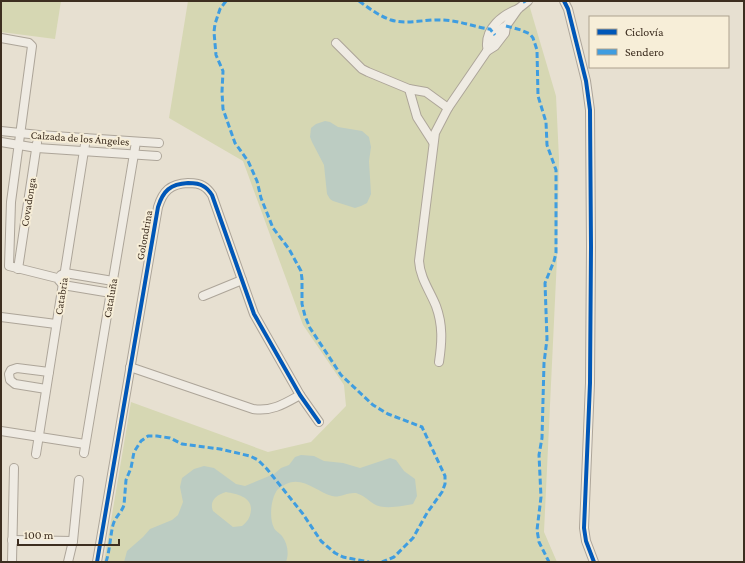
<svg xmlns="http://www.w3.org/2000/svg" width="745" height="563" font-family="'Crimson Pro',serif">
	<rect width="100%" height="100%" fill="#e7e0d1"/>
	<g fill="#d6d7b3">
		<path d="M1,1H61L55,39L1,32Z"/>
		<path d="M188,1H528L556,96L559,159L557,258L544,532L557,562H104L131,402L268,452L311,442L346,406L344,385L303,325L243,161L169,118Z"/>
	</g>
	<g fill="#bcccc2" fill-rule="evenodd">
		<path d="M325,121L330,122L338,127L362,131L369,137L371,147L369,161L371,194L367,203L361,206L355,208L333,201L330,199L327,194L324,165L312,142L310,137L311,128L316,124Z"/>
		<path d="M301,455L314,456L324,461L343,463L360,468L390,458L396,460L404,471L415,479L417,496L413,504C403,506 383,510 374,504C368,500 363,495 356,493C348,492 339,498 332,496C317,492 303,476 286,484C283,486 278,488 276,492C271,500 269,518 274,528C275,531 280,533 282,536C288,544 289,554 286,562H124L127,551L143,537L150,529L172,520L178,515L183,502L180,487L182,478L194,469L204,466L214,468L236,484L245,486L274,474L281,468L289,465L295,457ZM226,492C237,494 252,497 251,510C250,518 248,521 242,526L233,527L213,511C209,501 216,495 226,492Z"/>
	</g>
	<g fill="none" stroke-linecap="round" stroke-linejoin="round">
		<g stroke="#ada599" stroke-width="10">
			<g id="street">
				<path d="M564,1L568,9L586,81L590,110L591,247L590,383L584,528L586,541L594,562"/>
				<path d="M1,38L29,43L32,46L11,202L9,266L57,278L63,285L111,293"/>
				<path d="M336,43L362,69L368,72L409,89L426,92L448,108"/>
				<path d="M487,46C486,28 502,15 518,9"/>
				<path d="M487,51L495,46L505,33L506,26L518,9L528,1"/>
				<path d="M409,89L417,117L433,142"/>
				<path d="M1,131L39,135L159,143"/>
				<path d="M1,142L37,148L157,156"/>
				<path d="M18,269L37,143"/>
				<path d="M61,275L65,273L113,281"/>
				<path d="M203,296L242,280"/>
				<path d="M1,317L56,324"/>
				<path d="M439,362C442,342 443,325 436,306C430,291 420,278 419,261L435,133L448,108L487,51C490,40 495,31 506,26"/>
				<path d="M130,367L253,409C271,412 284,404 300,395"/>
				<path d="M46,389L15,384L10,380L9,374L11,370L17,368L49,372"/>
				<path d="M1,431L85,444"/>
				<path d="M84,453L136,142"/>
				<path d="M36,454L86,138"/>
				<path d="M12,540L73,541"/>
				<path d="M12,562L14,468"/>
				<path d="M68,562L73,541L79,480"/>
				<path d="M97,562L158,207C163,191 170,184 188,183C193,183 199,183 203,186C207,188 210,192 212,195L254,314L300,395L319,422"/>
			</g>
		</g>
		<use href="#street" stroke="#efebe3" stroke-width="8"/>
		<g stroke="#3f9de0" stroke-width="3" stroke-dasharray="6 3" stroke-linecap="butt">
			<path d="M226,1L220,9L215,24L214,32L216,55L223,71L222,92L223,109L235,143L248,161L257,181L261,198L273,228L289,249L301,271L302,279V304L305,316L310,328L341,375L373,405L388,414L422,427L445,476V484L442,492L427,513L413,538L394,557L382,562"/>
			<path d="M359,1C369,8 379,16 391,20C407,25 425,19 441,20C458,20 474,27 490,29L495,35"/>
			<path d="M524,1L525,3"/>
			<path d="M506,26L521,30L530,34L533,38L537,50L538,96L546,122L547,145L556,170V253L554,261L545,283L547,339L544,363L542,438L539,455L541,497L537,530L539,542L549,562"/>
			<path d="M106,562C110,550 110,537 113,525C115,517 122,512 124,505L126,480L131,468L134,452L141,441L148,436H157L170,438L182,444L220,449L250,456L258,460L267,469L303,514L321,541L335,553L343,557L369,562"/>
		</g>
		<g stroke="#f7eed8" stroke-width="6">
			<g id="cycleway">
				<path d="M564,1L568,9L586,81L590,110L591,247L590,383L584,528L586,541L594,562"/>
				<path d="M97,562L158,207C163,191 170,184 188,183C193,183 199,183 203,186C207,188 210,192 212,195L254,314L300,395L319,422"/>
			</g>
		</g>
		<use href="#cycleway" stroke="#0057b8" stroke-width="4"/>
	</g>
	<g text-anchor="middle" stroke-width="4" stroke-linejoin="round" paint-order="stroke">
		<g font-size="11" fill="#3d2e20" stroke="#f7eed8">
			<text transform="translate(80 138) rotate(4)" y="4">Calzada de los Ángeles</text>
			<text transform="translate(28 202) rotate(-81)" y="4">Covadonga</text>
			<text transform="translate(144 235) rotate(-80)" y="4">Golondrina</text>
			<text transform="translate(61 296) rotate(-81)" y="4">Catabria</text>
			<text transform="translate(110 298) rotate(-80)" y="4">Cataluña</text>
		</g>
	</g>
	<rect width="745" height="563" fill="none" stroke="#3d2e20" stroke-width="4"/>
	<rect x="589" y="16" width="140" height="52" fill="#f7eed8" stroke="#ada18e"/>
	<rect x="597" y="29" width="20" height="6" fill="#0057b8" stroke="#ada18e"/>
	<text x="625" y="36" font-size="12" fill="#3d2e20">Ciclovía</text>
	<rect x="597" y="49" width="20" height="6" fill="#3f9de0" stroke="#ada18e"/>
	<text x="625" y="56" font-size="12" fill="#3d2e20">Sendero</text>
	<path d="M18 539v6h101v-6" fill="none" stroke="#3d2e20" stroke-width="2"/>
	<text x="24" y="539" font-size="12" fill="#3d2e20" stroke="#f7eed8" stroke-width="3" paint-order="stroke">100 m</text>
</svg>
